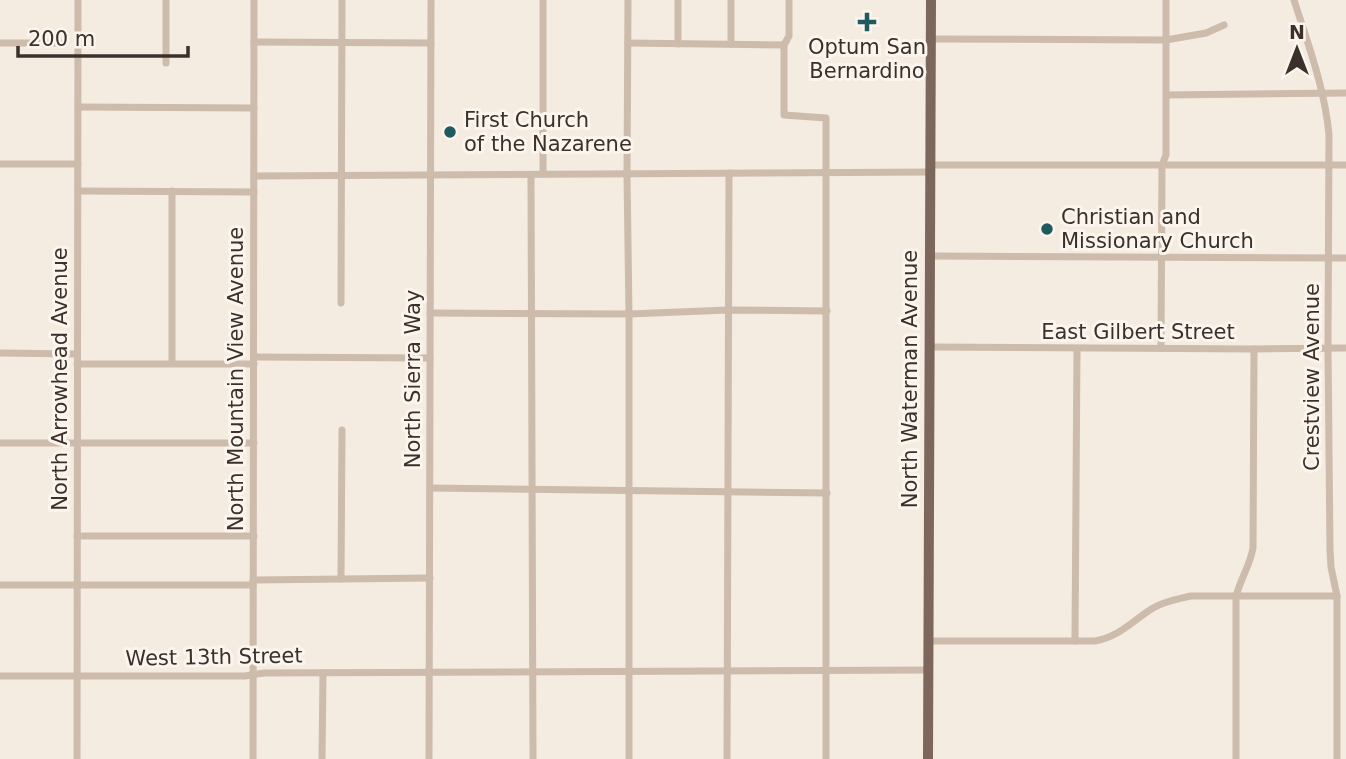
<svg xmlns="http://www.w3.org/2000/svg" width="1346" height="759" font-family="'DejaVu Sans',sans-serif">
	<rect width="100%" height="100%" fill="#f4ebe1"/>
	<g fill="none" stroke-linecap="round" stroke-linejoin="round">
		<g stroke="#cdbbac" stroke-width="7">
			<path d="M166,0V63"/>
			<path d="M543,0V174"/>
			<path d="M628,0L627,174L629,314V759"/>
			<path d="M678,0V44"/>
			<path d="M789,0V36L784,45V115L826,118V759"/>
			<path d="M1294,0C1308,44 1325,89 1329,135L1328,348L1330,550L1331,567L1337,596V759"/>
			<path d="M930,39L1166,40L1206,33L1224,25"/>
			<path d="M254,42L431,43"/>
			<path d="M0,43H63"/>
			<path d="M628,43L784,45"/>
			<path d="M731,44V0"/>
			<path d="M1167,95L1346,93"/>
			<path d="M78,107L254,108"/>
			<path d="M0,164H78"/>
			<path d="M930,165H1346"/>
			<path d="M531,175L533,759"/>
			<path d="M254,176L930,172"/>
			<path d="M78,191L254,192"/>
			<path d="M930,256L1346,258"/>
			<path d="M341,303L342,0"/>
			<path d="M430,313L629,314L728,310L827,311"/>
			<path d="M929,347L1254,349L1346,348"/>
			<path d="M1161,348L1162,165L1166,155V0"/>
			<path d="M0,353L77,354"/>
			<path d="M254,357L430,358"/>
			<path d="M172,363V191"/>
			<path d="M77,364H254"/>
			<path d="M0,443H254"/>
			<path d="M430,488L827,493"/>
			<path d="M77,536H254"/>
			<path d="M341,579L342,430"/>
			<path d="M253,580L430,578"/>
			<path d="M0,585H253"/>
			<path d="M929,641H1095C1121,636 1132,621 1153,608C1165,601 1178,599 1191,596H1337"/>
			<path d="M1075,641L1077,349"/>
			<path d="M0,676H245L264,673L929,670"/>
			<path d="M77,759L78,0"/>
			<path d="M253,759L254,0"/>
			<path d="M322,759L323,673"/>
			<path d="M429,759L431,0"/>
			<path d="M727,759L729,177L730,173"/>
			<path d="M1236,759V597C1240,579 1250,566 1253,548L1254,349"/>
		</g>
		<path stroke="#7d675c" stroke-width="10" d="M928,759L931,0"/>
	</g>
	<g fill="#1f5a5e" stroke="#fbf5ee" stroke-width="2.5">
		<path d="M863.5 11.5h7v7h7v7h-7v7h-7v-7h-7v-7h7z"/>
		<circle cx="450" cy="132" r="7"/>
		<circle cx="1047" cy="229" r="7"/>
	</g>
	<g text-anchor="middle" stroke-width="6" stroke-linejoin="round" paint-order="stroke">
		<g font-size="21" fill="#3b302b" stroke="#fbf5ee" text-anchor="start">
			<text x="867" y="54" text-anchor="middle">Optum San<tspan x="867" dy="24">Bernardino</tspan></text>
			<text x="464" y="127">First Church<tspan x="464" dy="24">of the Nazarene</tspan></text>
			<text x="1061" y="224">Christian and<tspan x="1061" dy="24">Missionary Church</tspan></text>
		</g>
		<g font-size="21" fill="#3b302b" stroke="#fbf5ee">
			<text x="1138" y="339">East Gilbert Street</text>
			<text transform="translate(1312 377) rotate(-90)" y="7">Crestview Avenue</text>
			<text transform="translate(60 379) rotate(-90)" y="7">North Arrowhead Avenue</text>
			<text transform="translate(236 379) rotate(-90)" y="7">North Mountain View Avenue</text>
			<text transform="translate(413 379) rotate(-90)" y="7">North Sierra Way</text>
			<text transform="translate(910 379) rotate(-90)" y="7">North Waterman Avenue</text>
			<text transform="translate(214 657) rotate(-1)" y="7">West 13th Street</text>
		</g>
	</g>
	<g transform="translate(1297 49)" stroke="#fbf5ee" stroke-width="5" paint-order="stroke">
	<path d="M0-5L12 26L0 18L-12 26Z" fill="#3b302b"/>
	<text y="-10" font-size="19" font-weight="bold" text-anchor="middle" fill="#3b302b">N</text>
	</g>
	<path d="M18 46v10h170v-10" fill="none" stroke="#3b302b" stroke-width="3.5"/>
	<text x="28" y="46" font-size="21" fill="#3b302b" stroke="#fbf5ee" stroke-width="5" paint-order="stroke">200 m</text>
</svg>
